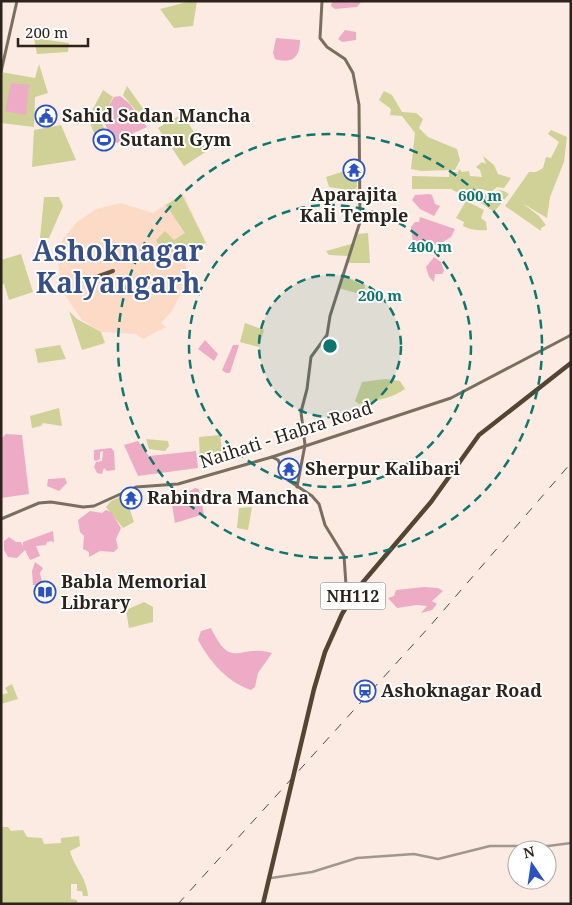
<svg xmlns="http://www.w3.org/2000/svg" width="572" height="905" font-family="'Noto Serif',serif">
	<rect width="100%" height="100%" fill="#fcebe2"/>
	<path fill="#fddac6" d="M183,193L206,243L184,250L186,268L183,289L172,311L161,323L166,327L143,339L136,334L101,332L82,320L63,292L57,257L63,239L77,222L96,209L121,203L153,213Z"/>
	<g fill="#cfd196">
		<path d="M191,1H197L193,26L174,28L160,9Z"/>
		<path d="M34,38L69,43L68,52L37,54Z"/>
		<path d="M39,64L48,93L35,97L34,127L1,123V72L35,78Z"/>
		<path d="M127,86L147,114L142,118L123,95Z"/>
		<path d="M103,90L113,97L101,122L106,132L96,138L88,118Z"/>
		<path d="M384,91L392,95L402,112L416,113L423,119L419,128L428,137L457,149L460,160L455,170L421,171L411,169L415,133L402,116L390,115L391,109L379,100Z"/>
		<path d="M182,114L207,151L184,166L158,128Z"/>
		<path d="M61,125L76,160L32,167L34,130Z"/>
		<path d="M551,130L567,137L564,162L550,197L547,218L522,203L539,216L546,225L541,228V231L505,206L529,172H536L543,168L546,157L551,158L559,142L548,134Z"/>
		<path d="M483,156L494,165L498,174L511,178L504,188L497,187L491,192L482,189V192L489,195C497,190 500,188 509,194L494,212L477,200H471L451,189H412V176L449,177V172H457L455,180L459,169L462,172L469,171L470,176L482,177L480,170L476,167L482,162L486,164Z"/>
		<path d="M357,167L358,171L354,172H357V187L354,191L329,187L326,177Z"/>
		<path d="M182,195L206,243L163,254L156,240L165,231L174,240L185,233L166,205Z"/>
		<path d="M44,197H59L63,206L49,238H40Z"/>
		<path d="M466,201L484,210L481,218L486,222L487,230C478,231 471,230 463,226L464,222L456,218Z"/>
		<path d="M368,233L370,263H347L349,256L329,255L326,251L355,243L358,234Z"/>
		<path d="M21,254L33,292L9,300L4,284L1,285V260Z"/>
		<path d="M343,275L360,284H365L364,295L338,288Z"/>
		<path d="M69,311L77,319L101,332L105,343L82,350Z"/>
		<path d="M245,323L264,330L259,347L240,342Z"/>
		<path d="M60,345L66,359L38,363L35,349Z"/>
		<path d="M385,379L400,381L405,389C393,398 374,401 359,404L355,401L362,382Z"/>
		<path d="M59,408L62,426L43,423L41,426L32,428L30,416Z"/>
		<path d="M220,435L223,457L200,460L199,437Z"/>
		<path d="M146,439L168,441L169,446L165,451L149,449Z"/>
		<path d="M125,495L134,522L123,528L106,507L111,501Z"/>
		<path d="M252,507L248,530L237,528L239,508Z"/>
		<path d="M144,602L153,607V622L129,628L126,610Z"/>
		<path d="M12,684L18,699L1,704V695L8,693L5,688Z"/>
		<path d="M1,827H8L11,831L23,830L27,837L42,838L44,844L61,843V838L79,836L80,846L70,851C74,867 87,878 88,896H83L82,891H77V884H71V899L77,900V904H1Z"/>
	</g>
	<g fill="#eeabc6">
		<path d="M332,1H362L357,7L335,9L331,6Z"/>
		<path d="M345,30L356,32V40L342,42L338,39Z"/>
		<path d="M276,38L300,40C300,58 292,64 275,59L273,53Z"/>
		<path d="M11,83L29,85L26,115L5,111Z"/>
		<path d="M120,96L129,103L147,127L127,136L123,144L114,142L102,118L114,97Z"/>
		<path d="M429,194L432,195L435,204L440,206L434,216L420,209L412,200L415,195Z"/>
		<path d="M420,217L455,229L451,237L443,242L445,245L413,244L411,227L415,222H419Z"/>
		<path d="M434,257L441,262L444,271L442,274H435L434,282L429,277L426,267Z"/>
		<path d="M205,340L218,354L214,361L198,349Z"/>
		<path d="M233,345H239L230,373H226L222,370Z"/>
		<path d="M6,434L22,435L29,494L1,498V439Z"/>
		<path d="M138,441L149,456L196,451L198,468L138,476L124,445Z"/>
		<path d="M111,448L114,451L115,470L107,471L104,468L102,474L97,473L94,467L96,462L102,461L103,451L100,452V459L96,461L94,460V450Z"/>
		<path d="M65,478L67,483L59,491L47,486L48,479Z"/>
		<path d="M195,488L199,489L204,514L175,523L170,493H187Z"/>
		<path d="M106,510L111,512L121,528L116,539L118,548L114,552L100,551L89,557V552L83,549L84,536L80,532L78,520L90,511L102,513Z"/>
		<path d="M53,531L54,543L52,541L47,542L46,545L36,546L40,556L30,560L25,550L17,558L8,557L4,550V541L9,537L16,542H21L23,546V542Z"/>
		<path d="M35,562L43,568L40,573L42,582L40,585H33L32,571Z"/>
		<path d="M424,587L438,588L443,591L432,601L437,604L432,610L421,613L427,606L417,605L397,608L388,598L394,596L396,590Z"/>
		<path d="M211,628C232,672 239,643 272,653L258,673L255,687L251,690C226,681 211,663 198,640L201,631Z"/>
	</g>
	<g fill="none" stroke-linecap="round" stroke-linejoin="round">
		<path stroke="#9f988e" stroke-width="2.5" d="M271,878L312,872L357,858L414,854L438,859L490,846H548L571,843"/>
		<g stroke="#786f60" stroke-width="3">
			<path d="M1,72L17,1"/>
			<path d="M272,457L278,460L288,480L312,496L319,504L325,525L344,556L346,585L351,599"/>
			<path d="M297,487L305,445L301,412L307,389L311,357L327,335L330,316L360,222L359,105L353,73L345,59L327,47L320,38L322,1"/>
			<path d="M1,519L39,503L51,502L83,507L94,506L136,487L178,484L272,457L451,398L571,335"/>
		</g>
		<g stroke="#5d5240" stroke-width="4">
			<path d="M112,247L117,261"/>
			<path d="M99,276L113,271"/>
		</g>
		<path stroke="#524632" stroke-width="4.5" d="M263,904L314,689L325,652L342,614L358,588L431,502L479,435L571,363"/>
		<path stroke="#534841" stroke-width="1" stroke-dasharray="9 9" stroke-linecap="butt" d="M178,904L430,626L571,463"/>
	</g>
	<circle cx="330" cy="346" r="71" fill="#0f766e" fill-opacity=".12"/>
	<g fill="none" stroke="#0f766e" stroke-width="2.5" stroke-dasharray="9 6">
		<circle cx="330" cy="346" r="71"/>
		<circle cx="330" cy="346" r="141"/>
		<circle cx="330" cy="346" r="212"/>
	</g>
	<defs>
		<g id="civic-ring" transform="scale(1.125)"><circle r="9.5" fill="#fff" stroke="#2c52c1" stroke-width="1.5"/><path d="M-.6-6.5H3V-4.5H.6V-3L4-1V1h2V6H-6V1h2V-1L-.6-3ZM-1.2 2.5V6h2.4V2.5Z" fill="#2c52c1"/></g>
		<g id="stadium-ring" transform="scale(1.125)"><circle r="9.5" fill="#fff" stroke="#2c52c1" stroke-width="1.5"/><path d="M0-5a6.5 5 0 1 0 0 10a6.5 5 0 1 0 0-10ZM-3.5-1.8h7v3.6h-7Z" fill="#2c52c1"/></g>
		<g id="temple-ring" transform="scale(1.125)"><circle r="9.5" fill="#fff" stroke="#2c52c1" stroke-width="1.5"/><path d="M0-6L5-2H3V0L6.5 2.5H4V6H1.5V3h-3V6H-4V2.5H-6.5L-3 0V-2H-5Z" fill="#2c52c1"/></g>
		<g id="library-ring" transform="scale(1.125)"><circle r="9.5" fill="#fff" stroke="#2c52c1" stroke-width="1.5"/><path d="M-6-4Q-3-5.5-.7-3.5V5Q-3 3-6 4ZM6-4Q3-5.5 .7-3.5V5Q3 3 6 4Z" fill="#2c52c1"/></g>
		<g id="station-ring" transform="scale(1.125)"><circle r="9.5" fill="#fff" stroke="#2c52c1" stroke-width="1.5"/><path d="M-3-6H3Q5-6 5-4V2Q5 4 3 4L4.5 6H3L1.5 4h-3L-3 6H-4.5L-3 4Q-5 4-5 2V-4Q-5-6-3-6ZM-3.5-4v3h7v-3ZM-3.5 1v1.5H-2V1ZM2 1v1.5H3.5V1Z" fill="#2c52c1"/></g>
	</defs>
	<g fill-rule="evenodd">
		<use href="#civic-ring" x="46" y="116"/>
		<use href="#stadium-ring" x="104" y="140"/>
		<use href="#temple-ring" x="354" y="170"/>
		<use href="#temple-ring" x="289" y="469"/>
		<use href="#temple-ring" x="131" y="498"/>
		<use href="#library-ring" x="45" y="592"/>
		<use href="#station-ring" x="365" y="691"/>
	</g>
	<g text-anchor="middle" stroke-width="4" stroke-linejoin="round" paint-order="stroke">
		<rect fill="#fff" stroke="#6c6561" stroke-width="1" x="320.5" y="582.5" width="65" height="27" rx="4"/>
		<g font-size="16" font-weight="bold" fill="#2d231d">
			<text x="353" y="602">NH112</text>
		</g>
		<g font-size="18" font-weight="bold" fill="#2d231d" stroke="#fff" text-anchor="start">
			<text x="62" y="122">Sahid Sadan Mancha</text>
			<text x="120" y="146">Sutanu Gym</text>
			<text x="354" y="201" text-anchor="middle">Aparajita<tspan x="354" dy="21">Kali Temple</tspan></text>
			<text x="305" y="475">Sherpur Kalibari</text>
			<text x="147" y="504">Rabindra Mancha</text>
			<text x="61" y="588">Babla Memorial<tspan x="61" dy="21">Library</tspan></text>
			<text x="381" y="697">Ashoknagar Road</text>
		</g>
		<g font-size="18" fill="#2d231d" stroke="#fff">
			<text transform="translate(286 435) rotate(-18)" y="6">Naihati - Habra Road</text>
		</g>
		<g font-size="28" font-weight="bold" fill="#374f89" stroke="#fff">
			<text x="118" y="261">Ashoknagar<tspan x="118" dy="32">Kalyangarh</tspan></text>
		</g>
	</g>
	<circle cx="330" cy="346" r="8" fill="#0f766e" stroke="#fff" stroke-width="2.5"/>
	<g font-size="15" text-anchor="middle" font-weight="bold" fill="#0f766e" stroke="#fff" stroke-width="4" stroke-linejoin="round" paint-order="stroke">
		<text x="480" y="201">600 m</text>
		<text x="430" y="252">400 m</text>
		<text x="380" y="301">200 m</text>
	</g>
	<rect width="572" height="905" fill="none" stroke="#2d231d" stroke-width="5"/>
	<g transform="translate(532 865) rotate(347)"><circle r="24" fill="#ffffff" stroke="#aba7a5"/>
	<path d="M0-4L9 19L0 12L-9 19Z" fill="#2c52c1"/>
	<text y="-8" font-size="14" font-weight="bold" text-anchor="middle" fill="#2d231d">N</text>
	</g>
	<path d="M18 38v8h70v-8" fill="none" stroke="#2d231d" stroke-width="2.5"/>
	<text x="25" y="38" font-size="15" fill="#2d231d" stroke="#ffffff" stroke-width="4" paint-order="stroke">200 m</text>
</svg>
